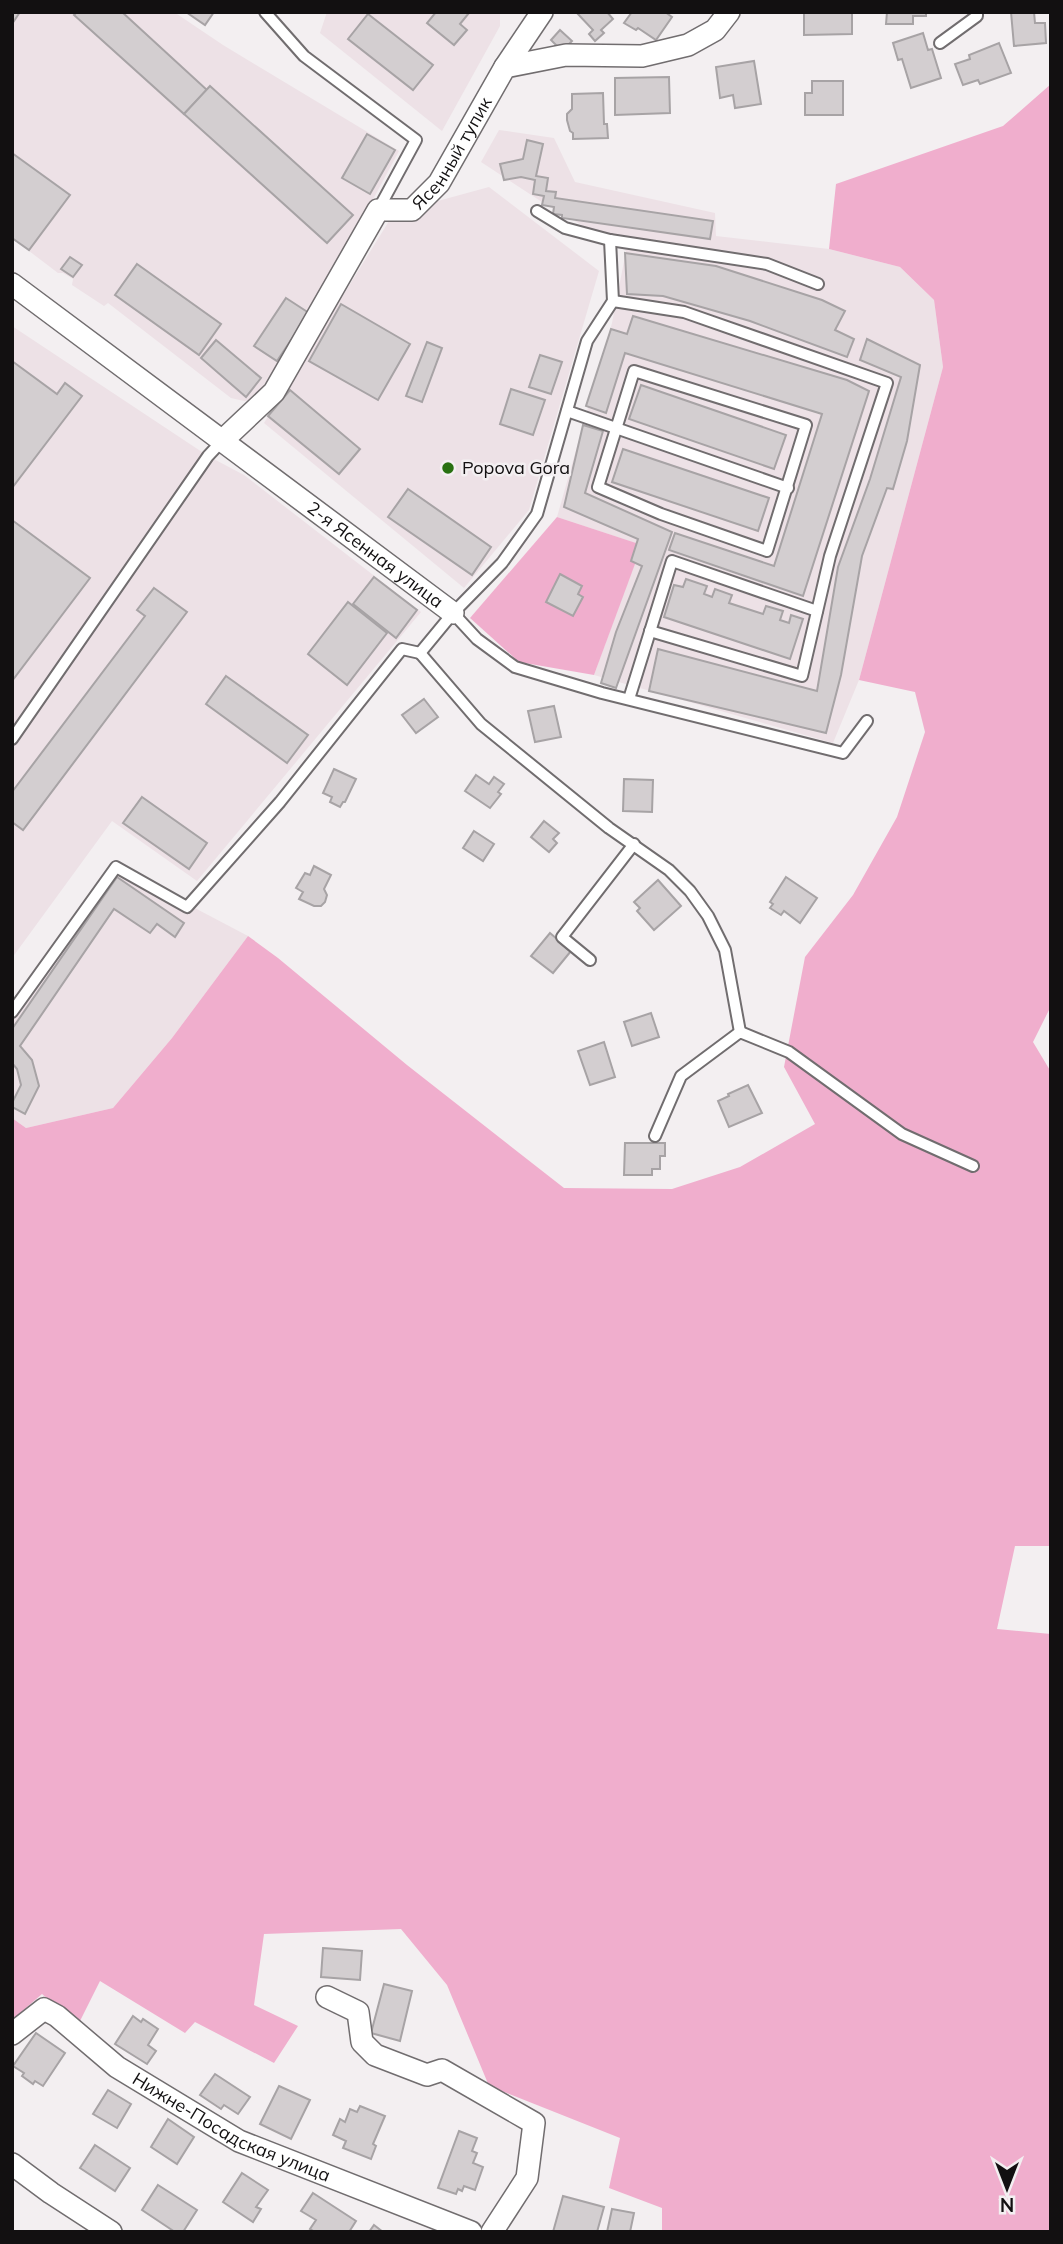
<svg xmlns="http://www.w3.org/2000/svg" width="1063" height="2244" font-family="Mulish,sans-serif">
	<rect width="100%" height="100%" fill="#f3eff1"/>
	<g fill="#ede1e6">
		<path d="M12,12H174L223,45L399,151L311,315L258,394L251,400L244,401L231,398L108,303L104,306L72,285L73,279L63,273H58L12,238Z"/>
		<path d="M327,12H500V26L442,131L320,33Z"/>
		<path d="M499,130L554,138L575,182L715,213L716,236L829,249L900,267L934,300L943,367L859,680L833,743L594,675L641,545L557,517L612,323L626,251L542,202L481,162Z"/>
		<path d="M489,187L599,271L529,510L464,588L264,423L394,213Z"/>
		<path d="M12,326L208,456L244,475L421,612L197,881L112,821L12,958Z"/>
		<path d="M115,866L248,936L172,1038L113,1108L26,1128L12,1118V1014Z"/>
	</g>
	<g fill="#f0aecd">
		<path d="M1051,84V1006L1033,1042L1051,1072V1546H1015L997,1629L1051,1634V2232H662V2208L609,2188L620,2138L489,2086L447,1985L401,1929L264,1934L254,2005L298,2026L274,2063L195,2022L185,2033L100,1981L78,2025L42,1994L12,2020V1118L26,1128L113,1108L172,1038L248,936L278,958L407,1065L564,1188L672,1189L740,1167L815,1124L784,1067L805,957L853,895L897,817L925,732L915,692L859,680L943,367L934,300L900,267L829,249L836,184L1003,126Z"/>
		<path d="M557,517L642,545L594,675L519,662L470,618Z"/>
	</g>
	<g fill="#d3ced0" stroke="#a7a3a5" stroke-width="2">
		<path d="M12,12H20L12,24Z"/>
		<path d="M77,12H122L207,90L184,114L74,15Z"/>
		<path d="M186,12H214L205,25Z"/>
		<path d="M436,12L469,13L460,24L467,30L454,45L427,23Z"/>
		<path d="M576,12H607L613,19L601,30L604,33L595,41L589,34L593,30Z"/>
		<path d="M632,12H665L672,17L656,40L638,28L636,30L624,23Z"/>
		<path d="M804,12H852V34L804,35Z"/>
		<path d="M887,12H926V16H913V24H886Z"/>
		<path d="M1011,12H1034L1035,23H1045L1046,43L1014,46Z"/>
		<path d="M368,14L433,65L413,90L348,39Z"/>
		<path d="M560,30L572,41L562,51L551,40Z"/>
		<path d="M923,33L928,50L932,49L941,78L911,88L902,59L898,60L893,43Z"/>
		<path d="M999,43L1011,73L980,84L978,80L963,85L955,64L970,59L969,55Z"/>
		<path d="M754,61L761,104L735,108L733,95L720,98L716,67Z"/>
		<path d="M669,77L670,113L615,115V78Z"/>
		<path d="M812,81H843V115H805V93H812Z"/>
		<path d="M210,86L353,215L327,243L184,114Z"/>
		<path d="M603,93L604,124H607L608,138L573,139V133L570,131L567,120V114L572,109V94Z"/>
		<path d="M367,134L395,150L370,194L342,178Z"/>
		<path d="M527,140L543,144L536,176L548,178L546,191L556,192L555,198L713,221L710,239L562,218V215L553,214L554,207L542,205L544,196L533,194L535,180L521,177L504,180L500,164L523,159Z"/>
		<path d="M12,153L70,195L29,250L12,238Z"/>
		<path d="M625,253L716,266L822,300L845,311L835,330L854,339L847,357L750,321L663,296L627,294Z"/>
		<path d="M70,257L82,265L73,277L61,269Z"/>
		<path d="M137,264L221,324L199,355L115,295Z"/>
		<path d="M286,298L309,313L277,361L254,346Z"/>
		<path d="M341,304L410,344L378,400L309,361Z"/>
		<path d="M633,316L847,380L869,391L803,596L669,550L675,533L774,566L822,414L625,353L606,413L586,406L611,329L627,334Z"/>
		<path d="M867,339L920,365L907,441L893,489L887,488L862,556L841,675L826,733L649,691L658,649L817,691L838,567L870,479L901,377L860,360Z"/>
		<path d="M216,340L261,378L246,397L201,358Z"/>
		<path d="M427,342L442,348L422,402L406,396Z"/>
		<path d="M540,355L562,362L551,394L529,387Z"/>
		<path d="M12,361L57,394L65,383L82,396L12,488Z"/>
		<path d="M641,385L786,435L774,469L629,419Z"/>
		<path d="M511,389L545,400L533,435L500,424Z"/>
		<path d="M290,390L360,449L339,474L268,416Z"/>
		<path d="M583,425L603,431L585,493L672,532L616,688L601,683L616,632L642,566L631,561L638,539L564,507Z"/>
		<path d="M623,449L769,498L758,531L612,482Z"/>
		<path d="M408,489L491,547L472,575L388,517Z"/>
		<path d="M12,520L90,578L12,681Z"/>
		<path d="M560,574L582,586L578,594L583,597L573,616L546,602Z"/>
		<path d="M374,577L417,610L396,638L353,604Z"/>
		<path d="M686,579L707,586L704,594L712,597L715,589L732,595L729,603L763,614L766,606L783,611L780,620L789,623L791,615L803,619L790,659L664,617L674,585L683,587Z"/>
		<path d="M154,588L187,612L23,830L12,822V792L145,616L137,610Z"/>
		<path d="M348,602L387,633L347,685L308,654Z"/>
		<path d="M226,676L308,735L287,763L206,704Z"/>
		<path d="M424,699L438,717L416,733L402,715Z"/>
		<path d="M554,706L561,737L535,742L528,711Z"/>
		<path d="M334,769L356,779L345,802H343L340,807L330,802L332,797L323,793Z"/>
		<path d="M476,775L489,784L494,777L504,784L498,792L501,794L490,808L465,791Z"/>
		<path d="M624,779L653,780L652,812L623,811Z"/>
		<path d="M142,797L207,843L189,869L123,823Z"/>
		<path d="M544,821L559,833L553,839L557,843L549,852L531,837Z"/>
		<path d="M474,831L494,844L483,861L463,848Z"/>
		<path d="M314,866L331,875L324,889L327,895L325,902L321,906H314L299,899L303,892L296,888L305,873L310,875Z"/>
		<path d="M117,877L184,923L175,937L157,924L150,933L114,909L20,1046L32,1060L39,1086L25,1114L12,1107V1103L21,1085L17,1069L12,1063V1029Z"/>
		<path d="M786,877L817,898L800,923L784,911L781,915L770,908L773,904L770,902Z"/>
		<path d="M658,880L681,906L654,930L637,911L640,908L634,902Z"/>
		<path d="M550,933L571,951L553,973L531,956Z"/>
		<path d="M651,1013L659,1037L632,1046L624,1022Z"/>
		<path d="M604,1042L615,1077L590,1085L578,1051Z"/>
		<path d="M748,1085L762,1113L729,1127L718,1101L729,1096L728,1094Z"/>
		<path d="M625,1143H665V1156H660V1169H652V1175H624Z"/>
		<path d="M323,1948L362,1951L360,1980L321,1977Z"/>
		<path d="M384,1984L412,1991L400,2041L371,2033Z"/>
		<path d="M133,2016L141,2022L143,2019L158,2029L148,2045L156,2051L147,2064L115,2044Z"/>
		<path d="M36,2033L65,2053L43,2086L35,2081L33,2084L22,2076L24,2073L13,2066Z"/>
		<path d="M215,2074L250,2097L238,2114L224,2105L221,2109L200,2095Z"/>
		<path d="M279,2086L310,2100L291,2139L260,2124Z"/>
		<path d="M108,2090L131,2104L117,2128L93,2114Z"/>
		<path d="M360,2106L385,2116L373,2144L376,2146L371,2159L343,2148L346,2141L333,2135L340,2119L345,2122L350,2109L357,2112Z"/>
		<path d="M168,2119L194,2137L177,2164L151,2147Z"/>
		<path d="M459,2131L477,2138L472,2151L477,2153L473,2163L483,2167L475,2190L464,2186L462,2191L458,2189L456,2194L438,2188Z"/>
		<path d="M95,2145L130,2168L115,2191L80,2168Z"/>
		<path d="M242,2173L268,2190L256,2207L261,2209L253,2222L223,2202Z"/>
		<path d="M158,2185L197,2210L183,2232H175L142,2210Z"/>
		<path d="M313,2193L356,2221L349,2232H315L310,2229L316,2220L301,2211Z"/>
		<path d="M563,2196L604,2207L597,2232H553Z"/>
		<path d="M612,2209L634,2213L630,2232H607Z"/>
		<path d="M374,2225L383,2232H369Z"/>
	</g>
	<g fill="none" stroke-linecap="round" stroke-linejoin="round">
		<g stroke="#716d6f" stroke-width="14">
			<g id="service">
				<path d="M265,12L304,56L416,140L378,210"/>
				<path d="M940,43L977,16V12"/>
				<path d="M537,211L565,228L610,240L767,264L818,284"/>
				<path d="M613,301L684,312L887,383L830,556L802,676L650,631"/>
				<path d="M634,371L806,425L767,551L661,514L598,487Z"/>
				<path d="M567,411L788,488"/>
				<path d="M453,613L477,639L515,667L602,693L843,753L867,721"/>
				<path d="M420,653L481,724L609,828L669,870L690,891L708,916L725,950L740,1032"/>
				<path d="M420,653L453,613L502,563L537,514L587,341L613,301L610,240"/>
				<path d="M629,699L672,561L817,611"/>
				<path d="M12,739L208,456L222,441"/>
				<path d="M590,960L562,937L634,844"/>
				<path d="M12,1012L116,867L187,907L280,802L402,649L420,653"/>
				<path d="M655,1136L681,1076L740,1032L789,1052L902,1134L973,1166"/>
			</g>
		</g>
		<g stroke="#716d6f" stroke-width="24">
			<g id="minor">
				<path d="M505,67L542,12"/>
				<path id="s1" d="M12,284L453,613"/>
				<path id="s2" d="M222,441L274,392L378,210H412L439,183L505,67L566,55L642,56L688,45L715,30L729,12"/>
				<path d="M327,1997L358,2012L362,2042L375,2055L427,2075L442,2070L534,2123L527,2178L492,2232"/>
				<path id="s3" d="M12,2034L44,2009L57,2016L117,2067L239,2141L471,2232"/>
				<path d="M12,2164L51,2193L111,2232"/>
			</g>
		</g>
		<use href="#service" stroke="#fff" stroke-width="10"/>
		<use href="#minor" stroke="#fff" stroke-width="21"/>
	</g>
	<circle fill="#287011" stroke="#f3eff1" stroke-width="2.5" cx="448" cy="468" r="7"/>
	<g text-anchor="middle" stroke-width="5" stroke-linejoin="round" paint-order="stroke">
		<g font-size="18" fill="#121011" stroke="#f3eff1">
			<text dy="6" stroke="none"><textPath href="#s2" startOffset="385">Ясенный тупик</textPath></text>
			<text dy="6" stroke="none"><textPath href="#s1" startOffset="453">2-я Ясенная улица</textPath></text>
			<text dy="6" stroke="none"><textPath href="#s3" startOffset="264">Нижне-Посадская улица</textPath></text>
		</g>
		<g font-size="18" fill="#121011" stroke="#f3eff1" text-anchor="start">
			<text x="462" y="474">Popova Gora</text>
		</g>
	</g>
	<rect width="1063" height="2244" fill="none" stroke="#121011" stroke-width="28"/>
	<g transform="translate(1007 2188) rotate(180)" stroke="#f3eff1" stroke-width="5" paint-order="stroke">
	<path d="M0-5L12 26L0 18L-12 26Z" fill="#121011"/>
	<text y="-10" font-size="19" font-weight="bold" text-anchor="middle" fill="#121011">N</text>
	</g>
</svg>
